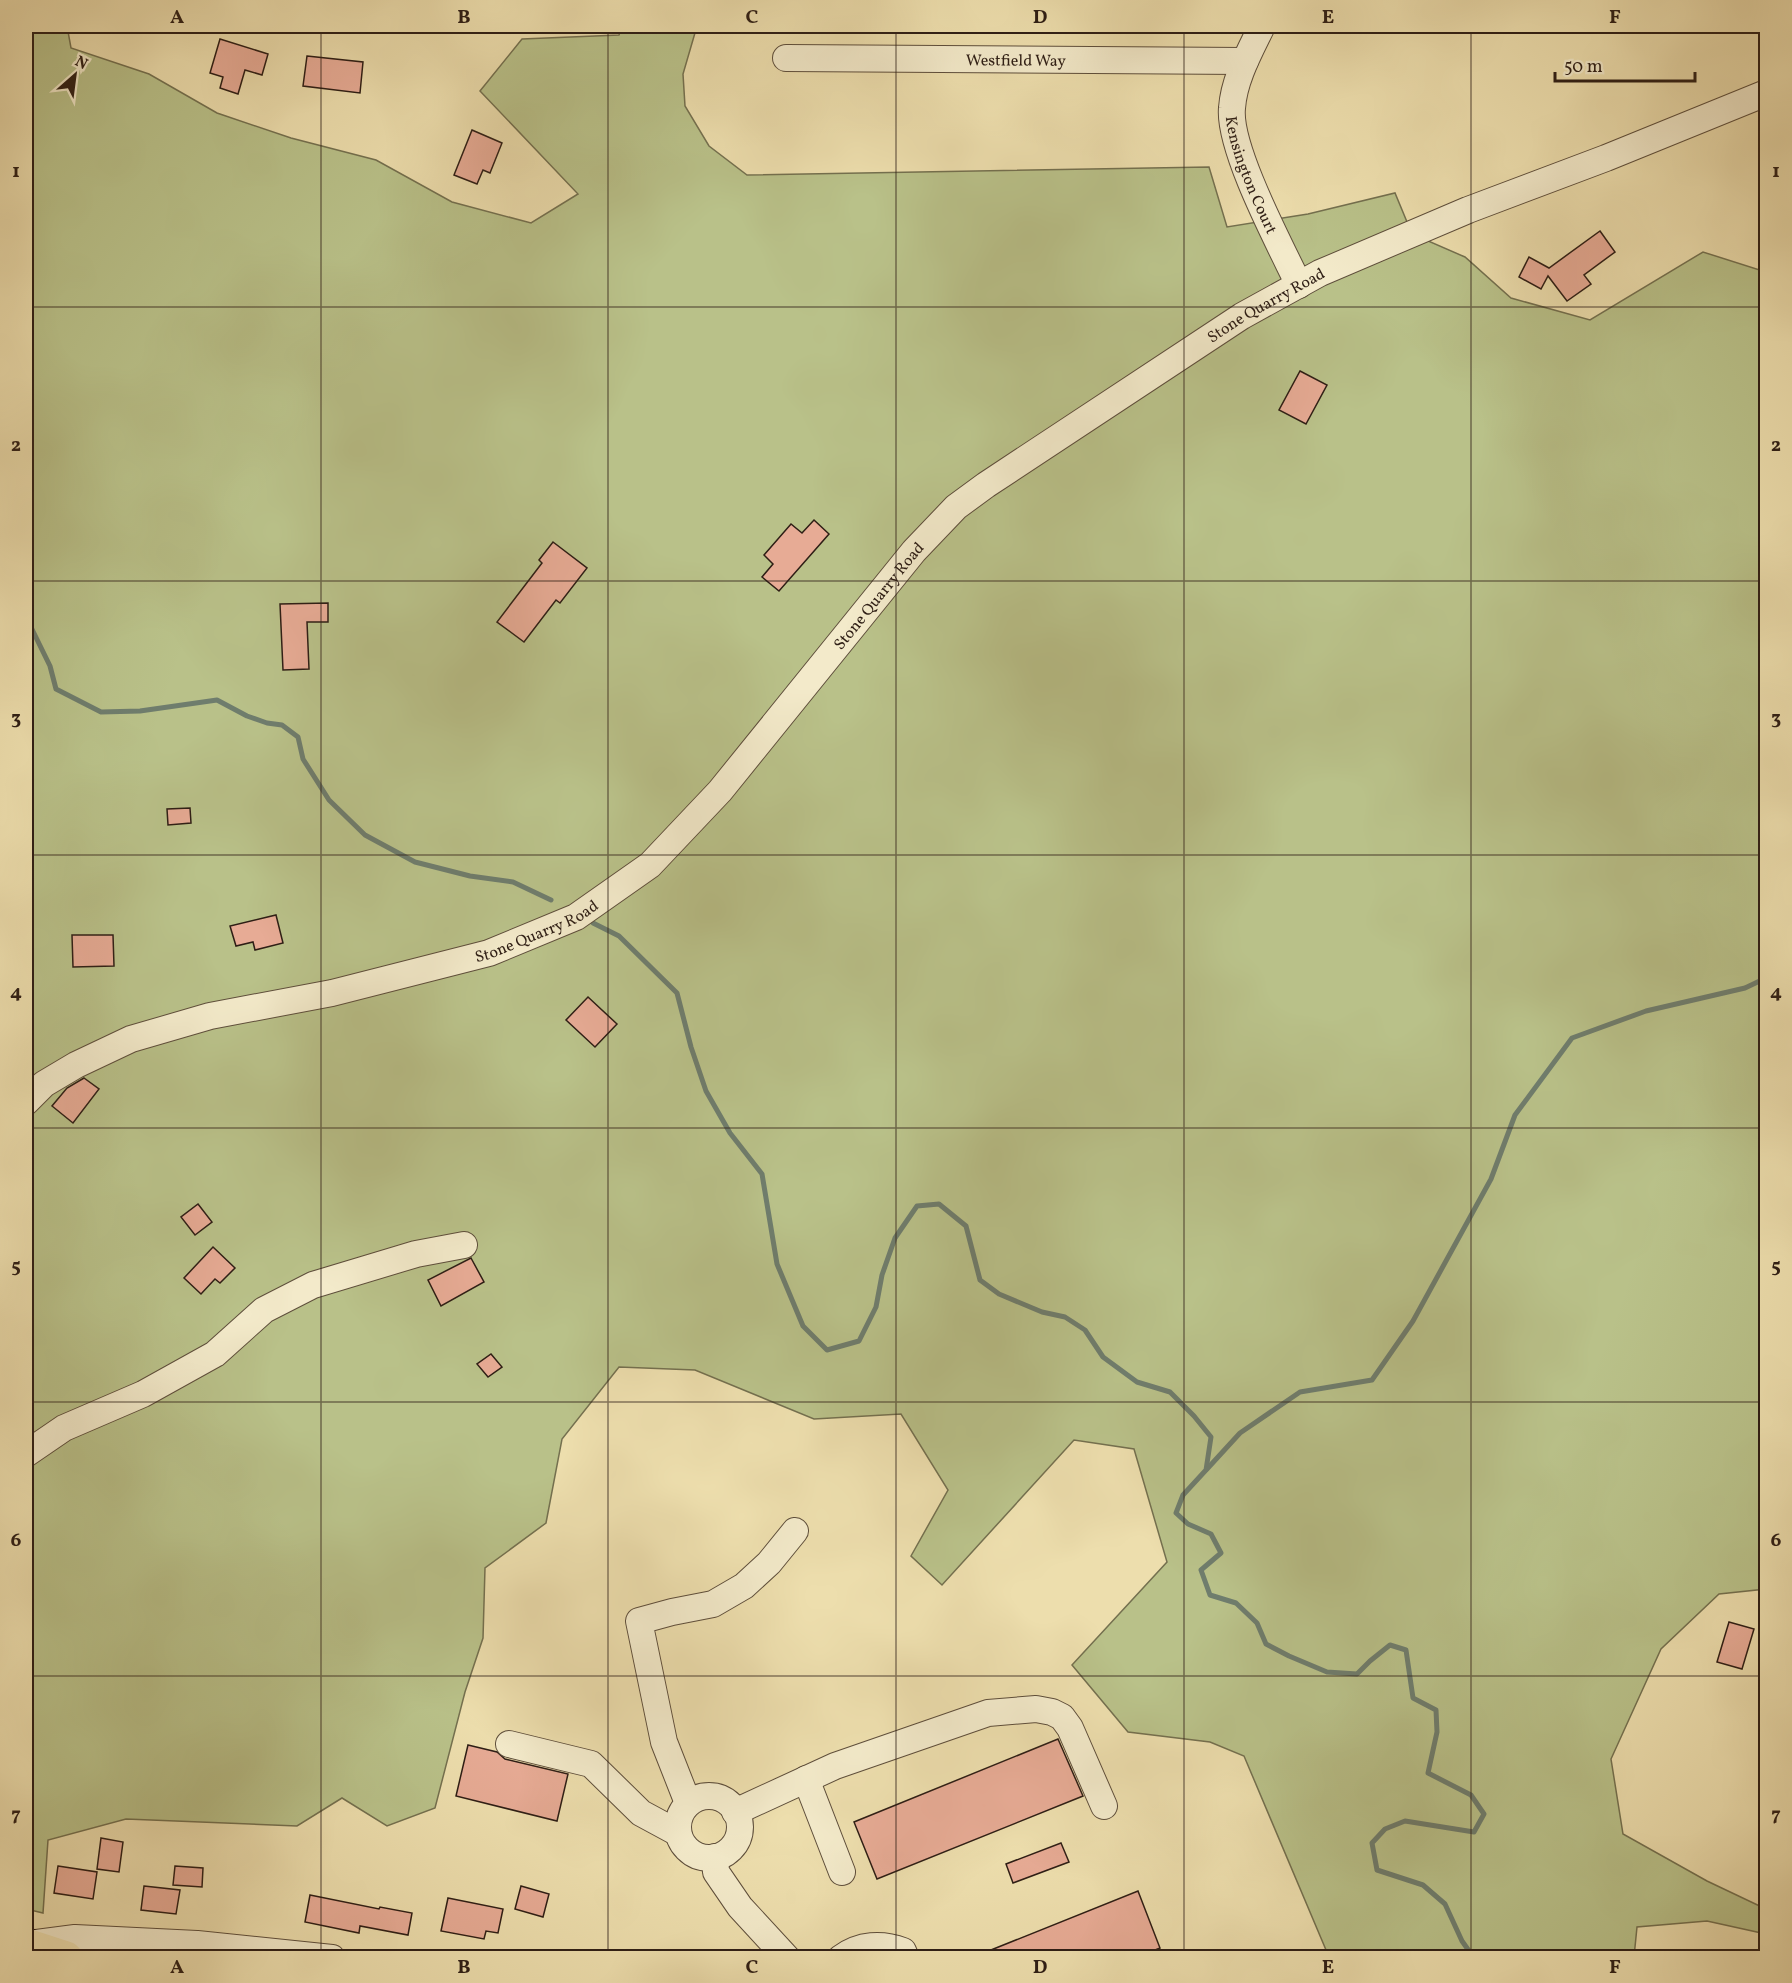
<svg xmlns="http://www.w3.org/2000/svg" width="1792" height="1983" font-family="Vollkorn,serif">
	<rect width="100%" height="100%" fill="#eddead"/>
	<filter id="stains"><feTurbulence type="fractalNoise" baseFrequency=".00333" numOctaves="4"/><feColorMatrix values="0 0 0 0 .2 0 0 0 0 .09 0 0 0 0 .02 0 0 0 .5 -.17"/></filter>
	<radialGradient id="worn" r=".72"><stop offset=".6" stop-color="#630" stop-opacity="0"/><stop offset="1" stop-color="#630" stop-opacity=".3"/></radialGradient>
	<path fill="#b9c189" stroke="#74704f" stroke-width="1.5" d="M26,26H67L71,48L149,74L217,113L291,138L376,160L452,202L531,223L578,194L480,91L522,39L619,35L622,26H697L683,74L685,106L709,146L747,175L1209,167L1227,227L1308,214L1395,193L1412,234L1465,257L1511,298L1590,320L1703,252L1766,272V1589L1719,1594L1661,1649L1611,1759L1623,1834L1707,1881L1766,1909V1934L1707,1921L1637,1927L1634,1957H1329L1244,1756L1210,1742L1128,1732L1072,1665L1167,1562L1134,1449L1074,1440L942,1585L911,1556L948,1490L901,1414L814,1419L695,1370L619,1367L562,1439L546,1523L485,1568L483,1638L465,1692L435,1808L387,1826L342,1798L297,1826L126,1819L48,1840L43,1913L26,1909Z"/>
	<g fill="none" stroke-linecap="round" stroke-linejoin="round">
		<g stroke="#6f7d6d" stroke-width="5">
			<path d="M26,617L50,666L56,689L101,712L140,711L217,700L247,716L267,723L282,725L298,737L303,759L329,800L365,835L415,862L470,876L513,882L551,900"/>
			<path d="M593,923L619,936L677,993L691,1047L706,1091L730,1133L762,1174L777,1264L803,1326L827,1350L859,1341L876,1307L882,1275L895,1238L917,1206L939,1204L966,1226L980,1280L999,1294L1042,1312L1065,1317L1085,1330L1103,1357L1137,1382L1170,1392L1194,1416L1211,1437L1206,1470L1183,1495L1176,1513L1188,1524L1211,1534L1221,1553L1201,1570L1210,1595L1236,1603L1257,1623L1266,1644L1289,1656L1327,1672L1357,1674L1370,1661L1390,1645L1406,1650L1413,1698L1436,1710L1437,1732L1428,1773L1471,1795L1484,1814L1474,1832L1405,1821L1385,1829L1372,1843L1377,1870L1423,1885L1445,1904L1462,1941L1474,1958"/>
			<path d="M1207,1469L1240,1433L1300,1392L1372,1380L1413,1321L1491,1179L1515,1115L1572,1038L1646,1011L1745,988L1766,978"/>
		</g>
	</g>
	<g fill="#e7ab95" stroke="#2e1e15" stroke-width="1.5">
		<path d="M220,39L268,54L262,75L245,70L238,94L220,88L223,77L210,73Z"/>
		<path d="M307,56L363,62L360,93L303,86Z"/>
		<path d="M472,130L502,143L490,173L483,170L477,184L454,175Z"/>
		<path d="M1600,231L1615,252L1584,275L1591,284L1567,301L1548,276L1541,289L1519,277L1529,257L1549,268Z"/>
		<path d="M1300,371L1327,385L1306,424L1279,410Z"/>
		<path d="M814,520L829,534L779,591L762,577L773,564L764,555L791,524L802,533Z"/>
		<path d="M553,542L587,568L560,603L556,600L524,642L497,622L542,563L539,560Z"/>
		<path d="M328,603V622H307L309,669L283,670L280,604Z"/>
		<path d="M190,808L191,823L168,825L167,809Z"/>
		<path d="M276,915L283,943L255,950L253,942L236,946L230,926Z"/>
		<path d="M72,935H113L114,966L73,967Z"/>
		<path d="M588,997L617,1024L595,1047L566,1020Z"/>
		<path d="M84,1078L99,1089L73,1123L52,1106L67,1088Z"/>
		<path d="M198,1204L212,1222L195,1235L181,1217Z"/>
		<path d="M213,1247L235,1268L220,1283L215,1279L201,1294L184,1278Z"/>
		<path d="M471,1258L484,1282L441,1306L428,1280Z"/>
		<path d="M491,1354L502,1367L488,1377L477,1364Z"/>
		<path d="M1729,1622L1754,1629L1742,1669L1717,1662Z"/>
		<path d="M1058,1739L1083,1796L877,1879L854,1822Z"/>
		<path d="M468,1745L497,1752L505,1759L568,1774L557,1821L456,1796Z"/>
		<path d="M101,1838L123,1842L119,1872L97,1869Z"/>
		<path d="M1061,1843L1069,1862L1013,1883L1006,1864Z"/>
		<path d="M58,1866L97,1872L93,1899L54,1893Z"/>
		<path d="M175,1866L203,1868L202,1887L173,1885Z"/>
		<path d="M144,1886L180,1890L176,1914L141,1910Z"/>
		<path d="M521,1886L549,1894L543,1917L515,1909Z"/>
		<path d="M1138,1891L1160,1948L1136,1958H971Z"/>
		<path d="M310,1895L379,1909L380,1907L412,1913L408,1935L360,1926L359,1933L305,1922Z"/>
		<path d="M448,1898L503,1909L498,1933L486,1931L484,1939L441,1931Z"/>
	</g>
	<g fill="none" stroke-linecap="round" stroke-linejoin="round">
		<g stroke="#5e4e3b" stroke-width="28">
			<g id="minor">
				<path id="s1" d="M1262,26C1250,51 1234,79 1232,108C1228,148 1280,245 1299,285"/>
				<path id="s2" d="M786,58L1245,61"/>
				<path id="s3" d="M26,1102L44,1084L76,1065L131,1039L210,1016L332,993L489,953L576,917L650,865L720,791L914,551L956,507L986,485L1242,316L1320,273L1468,210L1606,158L1766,93"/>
				<path d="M26,1454L64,1428L143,1394L215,1354L264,1310L313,1285L416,1254L464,1245"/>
				<path d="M509,1744L591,1764L641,1813L678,1833"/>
				<path d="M806,1779L842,1872"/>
				<circle cx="709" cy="1827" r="31"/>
				<path d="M688,1803L664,1742L639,1621L672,1612L713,1604L744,1586L769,1563L795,1531"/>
				<path d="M735,1812L835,1766L988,1713L1036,1709L1052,1712L1062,1717L1070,1728L1104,1806"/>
				<path d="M715,1857L716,1872L740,1907L787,1958"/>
				<path d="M29,1944L75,1938L197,1944L332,1958"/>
				<path d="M841,1958C860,1944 882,1943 903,1951L906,1958"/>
			</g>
		</g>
		<g stroke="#2e1e15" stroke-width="36">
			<path id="major" d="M26,1945L66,1958"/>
		</g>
		<use href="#minor" stroke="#f3eaca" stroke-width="26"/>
		<use href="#major" stroke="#eddead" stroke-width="33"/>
	</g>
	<path fill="none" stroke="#2e1e15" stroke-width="1.5" stroke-opacity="0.55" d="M321,26V1958M608,26V1958M896,26V1958M1184,26V1958M1471,26V1958M26,307H1766M26,581H1766M26,855H1766M26,1128H1766M26,1402H1766M26,1676H1766"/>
	<g text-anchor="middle" stroke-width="4.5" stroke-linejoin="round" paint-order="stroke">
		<g font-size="16" fill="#2e1e15" stroke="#f3eaca">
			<text dy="6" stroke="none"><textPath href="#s2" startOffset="230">Westfield Way</textPath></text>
			<text dy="6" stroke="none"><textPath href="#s1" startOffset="158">Kensington Court</textPath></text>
			<text dy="6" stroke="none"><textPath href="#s3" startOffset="1518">Stone Quarry Road</textPath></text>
			<text dy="6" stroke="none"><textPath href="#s3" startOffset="1030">Stone Quarry Road</textPath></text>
			<text dy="6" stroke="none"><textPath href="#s3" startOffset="544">Stone Quarry Road</textPath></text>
		</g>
	</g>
	<rect width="1792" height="1983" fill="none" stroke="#eddead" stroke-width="66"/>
	<g transform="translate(75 75) rotate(28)" stroke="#f3eaca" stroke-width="4.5" paint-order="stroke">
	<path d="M0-4.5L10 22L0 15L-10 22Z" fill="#2e1e15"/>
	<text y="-9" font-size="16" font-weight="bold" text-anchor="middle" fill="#2e1e15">N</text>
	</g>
	<path d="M1555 72v9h140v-9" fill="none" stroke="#2e1e15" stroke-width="3"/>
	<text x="1564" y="72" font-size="18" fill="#2e1e15" stroke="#f3eaca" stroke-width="4.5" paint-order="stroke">50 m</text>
	<rect x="33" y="33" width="1726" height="1917" fill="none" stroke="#2e1e15" stroke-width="2"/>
	<g font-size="20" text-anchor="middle" font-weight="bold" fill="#2e1e15">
		<text x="177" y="23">A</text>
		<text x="464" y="23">B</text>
		<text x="752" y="23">C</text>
		<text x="1040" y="23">D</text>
		<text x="1328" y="23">E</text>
		<text x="1615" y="23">F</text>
		<text x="16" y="177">1</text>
		<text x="1776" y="177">1</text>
		<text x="16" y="451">2</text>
		<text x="1776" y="451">2</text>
		<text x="16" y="724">3</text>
		<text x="1776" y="724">3</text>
		<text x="16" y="998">4</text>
		<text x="1776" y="998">4</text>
		<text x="16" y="1272">5</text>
		<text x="1776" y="1272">5</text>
		<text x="16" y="1546">6</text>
		<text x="1776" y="1546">6</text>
		<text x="16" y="1820">7</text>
		<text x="1776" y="1820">7</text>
		<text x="177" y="1973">A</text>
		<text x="464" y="1973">B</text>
		<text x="752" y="1973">C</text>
		<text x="1040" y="1973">D</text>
		<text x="1328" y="1973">E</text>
		<text x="1615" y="1973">F</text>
	</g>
	<rect width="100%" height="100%" filter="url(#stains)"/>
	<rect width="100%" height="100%" fill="url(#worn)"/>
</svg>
